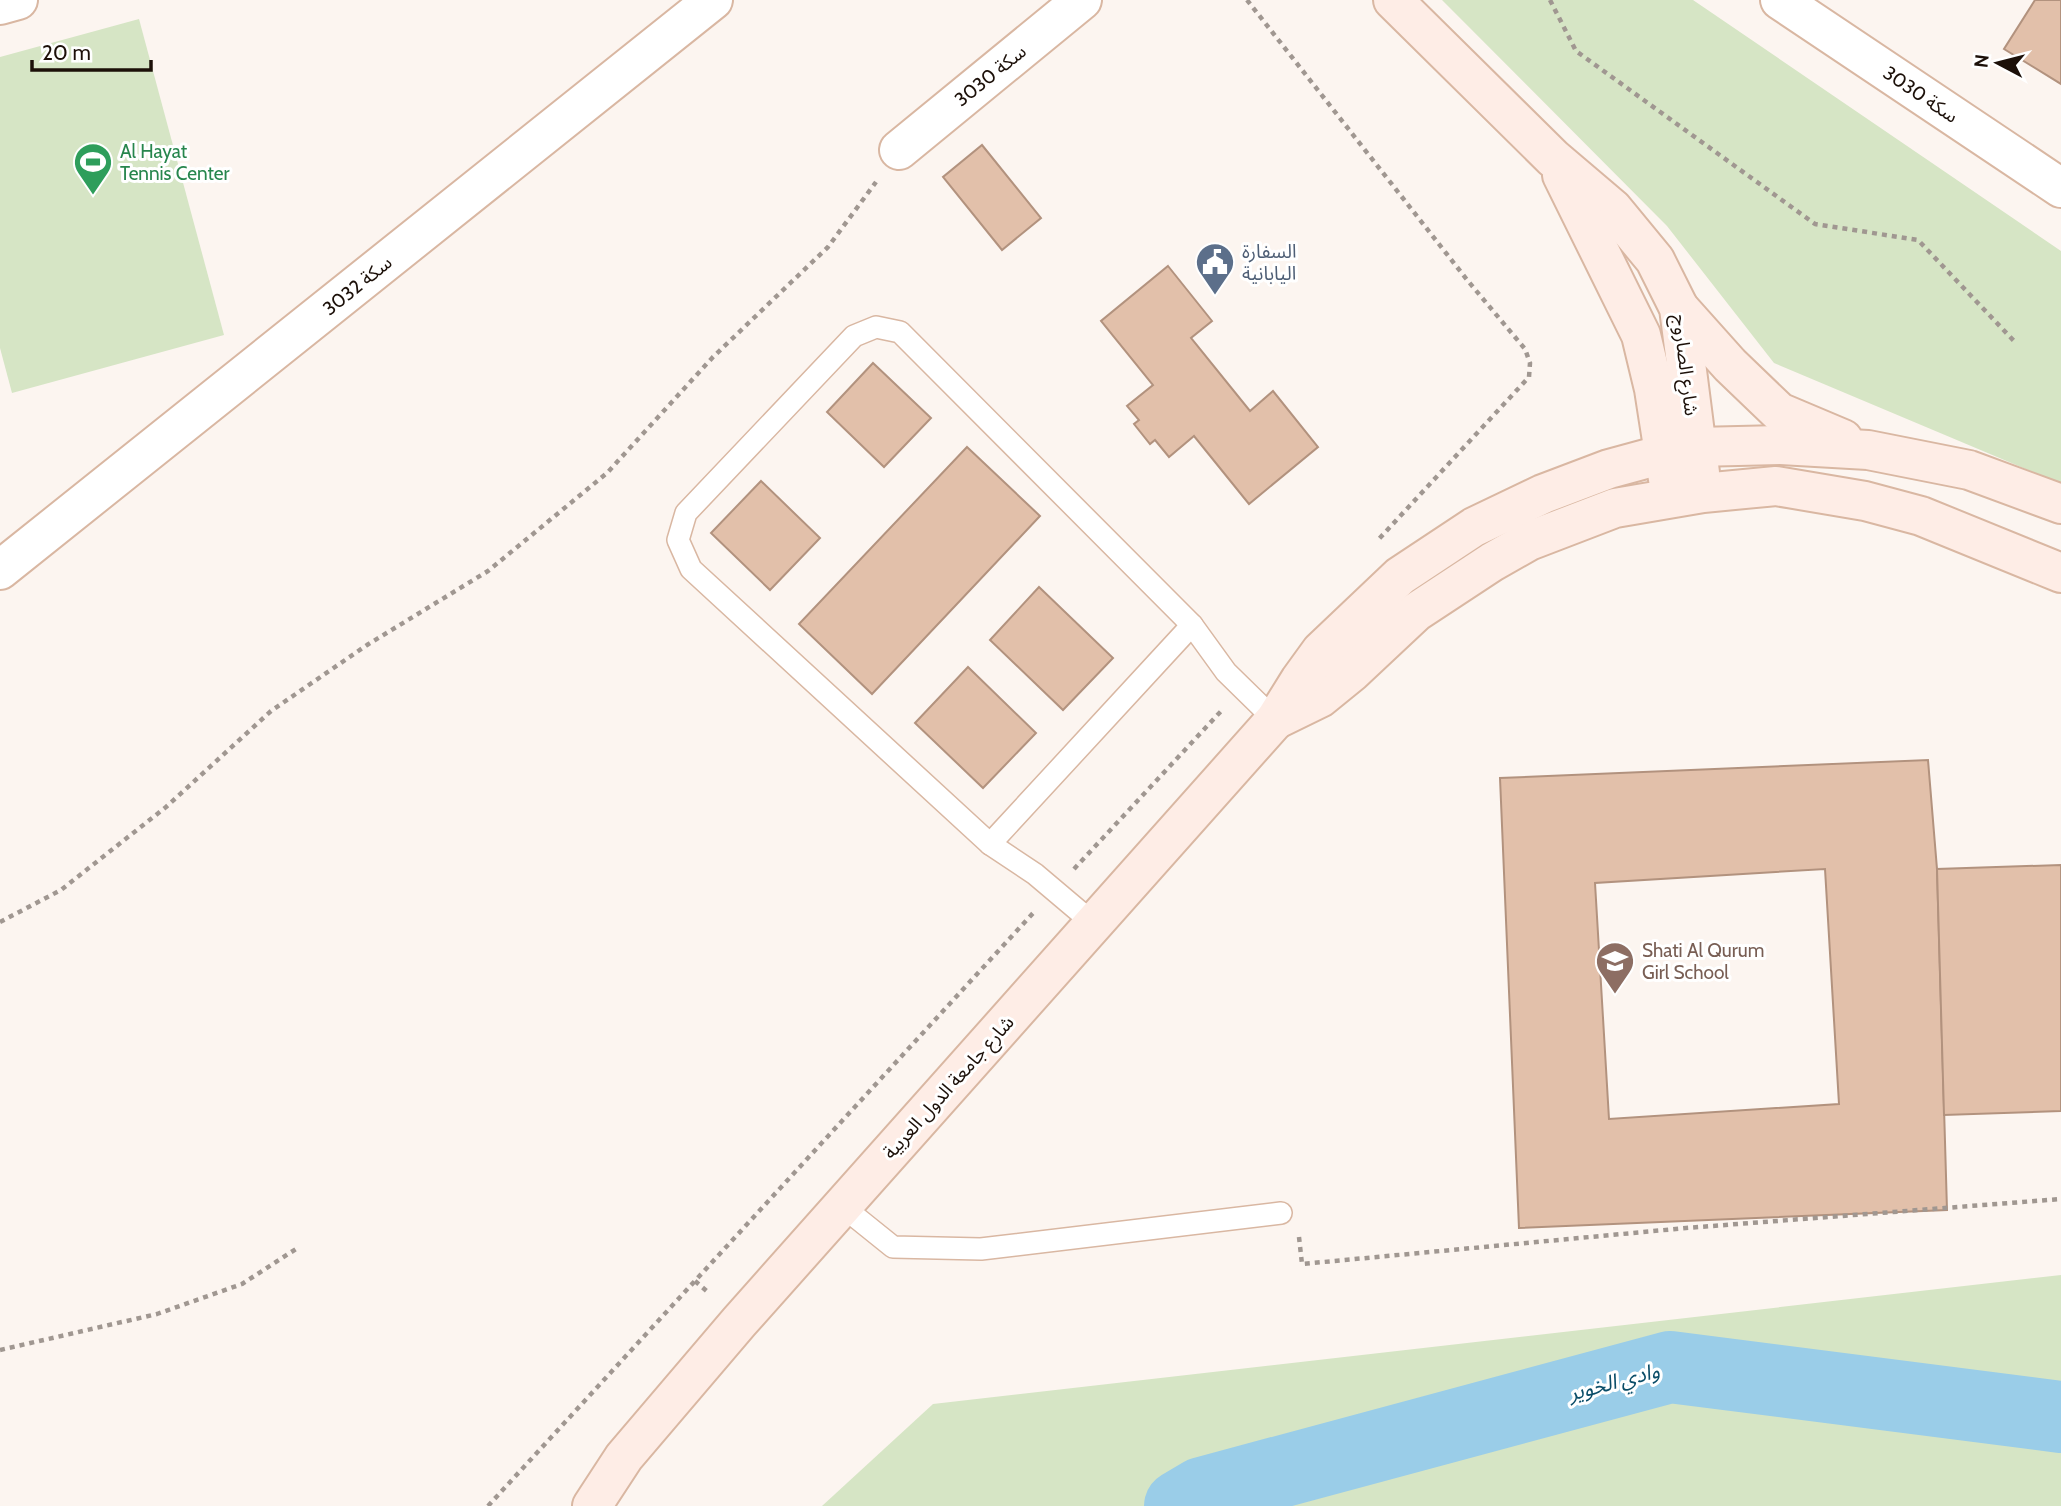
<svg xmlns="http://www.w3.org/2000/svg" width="2061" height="1506" font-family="Cabin,'Noto Sans Arabic',sans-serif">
	<rect width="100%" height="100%" fill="#fcf5f0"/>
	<g fill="#d6e5c5">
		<path d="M1442,0H1693L2061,251V484L1774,363L1667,226Z"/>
		<path d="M139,19L224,335L12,393L0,348V57Z"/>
		<path d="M2061,1275V1506H822L933,1404Z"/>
	</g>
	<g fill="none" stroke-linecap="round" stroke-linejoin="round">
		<path stroke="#9acde8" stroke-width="72" d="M1180,1506L1202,1493L1670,1367L2061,1417"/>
	</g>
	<g fill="#e2c0aa" stroke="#b2927e" stroke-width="2" fill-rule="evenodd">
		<path d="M2035,0H2061V84L2004,49Z"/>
		<path d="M982,145L1041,218L1002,250L943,177Z"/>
		<path d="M1168,266L1212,321L1191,338L1250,411L1273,391L1318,447L1249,504L1194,436L1169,457L1155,440L1150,444L1134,424L1139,420L1127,406L1153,385L1101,321Z"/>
		<path d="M873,363L931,418L884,467L827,412Z"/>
		<path d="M967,447L1040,516L872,694L799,624Z"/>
		<path d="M761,481L820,538L770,590L711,533Z"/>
		<path d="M1039,587L1113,658L1063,710L990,640Z"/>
		<path d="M968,667L1036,733L983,788L915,723Z"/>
		<path d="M1928,760L1937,869L1947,1210L1519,1228L1500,778ZM1825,869L1839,1104L1609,1119L1595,883Z"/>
		<path d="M2061,865V1111L1944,1115L1937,869Z"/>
	</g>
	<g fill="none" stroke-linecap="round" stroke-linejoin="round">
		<g stroke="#d9b7a2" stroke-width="24">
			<g id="lane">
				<path d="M990,844L1192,625"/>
				<path d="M1093,923L1035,874L990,844L691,569L678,540L686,513L854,336L876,327L900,332L1192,625L1226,672L1275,720"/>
				<path d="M842,1206L893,1247L981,1249L1281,1213"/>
			</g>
		</g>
		<g stroke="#d9b7a2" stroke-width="42">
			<g id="street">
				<path d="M1780,0L2061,188"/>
				<path d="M0,5L18,0"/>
				<path d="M899,150L1082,0"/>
				<path d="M0,570L713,0"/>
			</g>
		</g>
		<g stroke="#d9b7a2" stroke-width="42">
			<g id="secondary">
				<path d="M1393,0L1553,158L1613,209L1655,260L1679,308L1700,473"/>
				<path d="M1562,175L1641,335L1654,389L1668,479"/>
				<path d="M1679,308L1730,365L1779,412L1843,439"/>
				<path d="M1275,720L1320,698L1352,672L1416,612L1492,562L1529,541L1615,508L1703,493L1776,486L1865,501L1921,516L2061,573"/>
				<path d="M592,1506L624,1457L739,1322L1275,720L1300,680L1321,651L1400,576L1474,527L1543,494L1609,469L1664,454L1696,447L1781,445L1868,450L1969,470L2061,504"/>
			</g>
		</g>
		<g stroke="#a09791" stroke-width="4.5" stroke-dasharray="5 5" stroke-linecap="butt">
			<path d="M1247,0L1468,281L1525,349L1530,363L1529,377L1378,540"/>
			<path d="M1550,0L1576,51L1815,224L1918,240L2014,341"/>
			<path d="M1074,869L1223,709"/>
			<path d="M0,922L61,890L166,807L271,711L367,645L488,571L607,473L713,357L828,247L876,182"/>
			<path d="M1299,1237L1302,1264L1686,1228L2061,1199"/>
			<path d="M695,1281L710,1294"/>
			<path d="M0,1350L157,1314L242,1284L299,1247"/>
			<path d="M488,1506L1035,911"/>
		</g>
		<use href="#lane" stroke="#fff" stroke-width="21"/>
		<use href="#street" stroke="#fff" stroke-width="38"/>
		<use href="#secondary" stroke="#feede6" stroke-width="38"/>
	</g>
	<defs>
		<g id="stadium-pin" transform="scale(2.0125)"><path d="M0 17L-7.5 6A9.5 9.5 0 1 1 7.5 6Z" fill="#2e9e5b" stroke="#fff"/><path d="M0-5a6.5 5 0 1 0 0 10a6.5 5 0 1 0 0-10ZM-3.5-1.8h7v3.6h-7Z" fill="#fff"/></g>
		<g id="civic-pin" transform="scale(2.0125)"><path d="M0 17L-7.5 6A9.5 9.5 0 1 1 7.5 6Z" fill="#5c6f8a" stroke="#fff"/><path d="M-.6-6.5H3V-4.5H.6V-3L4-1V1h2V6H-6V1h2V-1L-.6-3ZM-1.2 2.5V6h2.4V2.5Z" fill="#fff"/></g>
		<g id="school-pin" transform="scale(2.0125)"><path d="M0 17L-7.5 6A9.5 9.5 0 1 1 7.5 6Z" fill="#8d6e63" stroke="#fff"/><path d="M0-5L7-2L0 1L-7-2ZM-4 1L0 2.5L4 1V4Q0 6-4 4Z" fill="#fff"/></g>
	</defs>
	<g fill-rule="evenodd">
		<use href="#stadium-pin" x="93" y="162"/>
		<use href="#civic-pin" x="1215" y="262"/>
		<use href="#school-pin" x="1615" y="961"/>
	</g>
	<g text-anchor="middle" stroke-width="6" stroke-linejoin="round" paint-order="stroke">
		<g font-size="19" fill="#1c1009" stroke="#fff">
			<text transform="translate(990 75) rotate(-39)" y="7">سكة 3030</text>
			<text transform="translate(1921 94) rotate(34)" y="7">سكة 3030</text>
			<text transform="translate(357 285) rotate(-39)" y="7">سكة 3032</text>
			<text transform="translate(1686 365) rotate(83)" y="7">شارع الصاروج</text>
			<text transform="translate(948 1087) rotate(-48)" y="7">شارع جامعة الدول العربية</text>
		</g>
		<g font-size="19" fill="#27864d" stroke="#fff" text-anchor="start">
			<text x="120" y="158">Al Hayat<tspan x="120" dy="22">Tennis Center</tspan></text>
		</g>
		<g font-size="19" fill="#4e5e75" stroke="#fff" text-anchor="start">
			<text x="1242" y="258">السفارة<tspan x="1242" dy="22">اليابانية</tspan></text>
		</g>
		<g font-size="19" fill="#785e54" stroke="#fff" text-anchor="start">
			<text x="1642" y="957">Shati Al Qurum<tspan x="1642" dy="22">Girl School</tspan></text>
		</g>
		<g font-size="21" font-style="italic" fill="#0a4d68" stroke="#fff">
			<text transform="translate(1614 1382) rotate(-15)" y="7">وادي الخوير</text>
		</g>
	</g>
	<g transform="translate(1998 63) rotate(277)" stroke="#ffffff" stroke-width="5" paint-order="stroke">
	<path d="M0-5L12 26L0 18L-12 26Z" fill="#1c1009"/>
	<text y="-10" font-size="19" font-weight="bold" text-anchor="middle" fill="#1c1009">N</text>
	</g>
	<path d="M32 60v10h119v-10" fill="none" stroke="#1c1009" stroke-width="3.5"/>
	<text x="42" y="60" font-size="21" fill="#1c1009" stroke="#ffffff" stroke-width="5" paint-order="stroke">20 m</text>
</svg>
